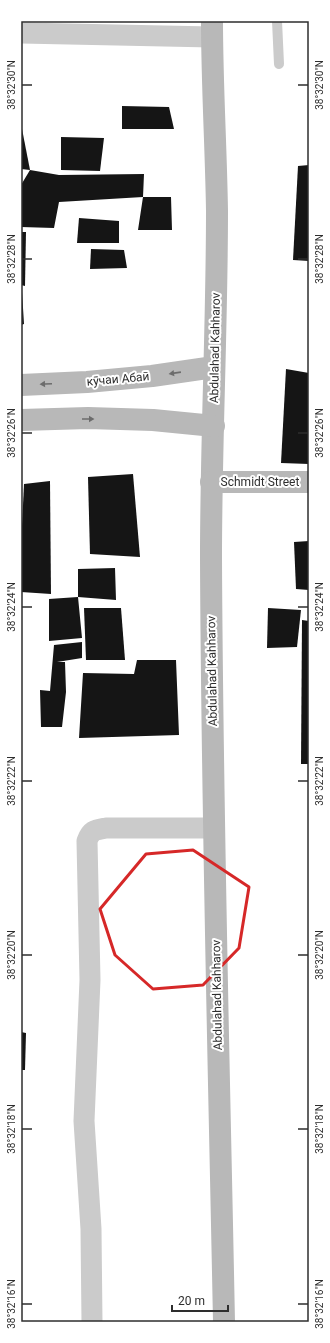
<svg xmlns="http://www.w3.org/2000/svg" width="330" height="1343" font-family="Roboto,sans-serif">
	<rect width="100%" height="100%" fill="#fff"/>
	<g fill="#151515">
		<path d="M122,106L169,107L174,129H122Z"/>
		<path d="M21,129H22L30,170L21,169Z"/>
		<path d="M61,137L104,138L100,171L61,170Z"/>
		<path d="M309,165V261L293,260L298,166Z"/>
		<path d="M30,170L59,175L144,174L143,197H171L172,230H138L143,197L59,202L54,228L21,227V185Z"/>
		<path d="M79,218L119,221V243H77Z"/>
		<path d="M21,232H26L25,286L21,285Z"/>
		<path d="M91,249L124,250L127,268L90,269Z"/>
		<path d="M21,292H22L24,324L21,325Z"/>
		<path d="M286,369L309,373V464L281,463Z"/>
		<path d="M133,474L140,557L90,554L88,477Z"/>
		<path d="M50,481L51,594L21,592V547L24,484Z"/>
		<path d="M309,541V590L296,589L294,542Z"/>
		<path d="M115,568L116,600L78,597L82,638L49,641V599L78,597V569Z"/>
		<path d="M84,608H121L125,660H86Z"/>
		<path d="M268,608L301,610L297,647L267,648Z"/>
		<path d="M302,620L309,621V764H301Z"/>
		<path d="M82,642V658L57,662H65L66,692L62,727H41L40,690L50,691L54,645Z"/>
		<path d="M137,660H176L179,735L79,738L83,673L134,674Z"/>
		<path d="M21,1032L26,1033L25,1070H21Z"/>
	</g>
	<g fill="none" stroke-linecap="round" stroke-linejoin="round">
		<path stroke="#cbcbcb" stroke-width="10" d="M277,21L279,64"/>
		<g stroke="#cbcbcb" stroke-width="21">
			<path d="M21,33L212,37"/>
			<path d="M92,1322L91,1229L84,1121L90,980L87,841C91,830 95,830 106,828H214"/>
		</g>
		<g stroke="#b8b8b8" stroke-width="22">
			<path d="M212,21C212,84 216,147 217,211C217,326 211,442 211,557C212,812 219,1067 224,1322"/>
			<path d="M21,385L87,382L152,376L214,367"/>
			<path d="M21,420L88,418L153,420L214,426"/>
			<path d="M211,482H309"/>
		</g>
	</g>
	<defs><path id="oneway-solid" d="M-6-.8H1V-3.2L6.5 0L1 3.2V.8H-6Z"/></defs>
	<g fill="#6c6c6c">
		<use href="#oneway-solid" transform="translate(175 373) rotate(172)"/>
		<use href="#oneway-solid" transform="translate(46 384) rotate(177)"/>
		<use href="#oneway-solid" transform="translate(88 419)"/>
	</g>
	<path fill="none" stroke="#d62828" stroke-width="3" stroke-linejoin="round" d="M193,850L249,887L239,948L203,985L153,989L115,955L100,909L146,854Z"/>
	<path fill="none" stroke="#2e2e2e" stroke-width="1.5" d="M22,85H32M298,85H308M22,259H32M298,259H308M22,433H32M298,433H308M22,607H32M298,607H308M22,781H32M298,781H308M22,955H32M298,955H308M22,1129H32M298,1129H308M22,1304H32M298,1304H308"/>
	<g text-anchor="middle" stroke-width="4" stroke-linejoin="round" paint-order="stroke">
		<g font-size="12" fill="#2e2e2e" stroke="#fff">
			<text transform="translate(215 348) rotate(-89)" y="4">Abdulahad Kahharov</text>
			<text transform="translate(118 379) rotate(-5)" y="4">кӯчаи Абаӣ</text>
			<text x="260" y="486">Schmidt Street</text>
			<text transform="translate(212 671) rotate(-91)" y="4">Abdulahad Kahharov</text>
			<text transform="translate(217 995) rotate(-91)" y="4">Abdulahad Kahharov</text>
		</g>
	</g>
	<rect width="330" height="1343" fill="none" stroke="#ffffff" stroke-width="44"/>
	<path d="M172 1305v6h56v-6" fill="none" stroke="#2e2e2e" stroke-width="2"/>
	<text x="178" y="1305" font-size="12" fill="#2e2e2e" stroke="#ffffff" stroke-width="3" paint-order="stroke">20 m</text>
	<rect x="22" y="22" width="286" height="1299" fill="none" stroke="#2e2e2e" stroke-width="1.5"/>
	<g font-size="10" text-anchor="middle" fill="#2e2e2e">
		<text transform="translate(11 85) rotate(-90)" y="4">38°32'30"N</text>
		<text transform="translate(319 85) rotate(-90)" y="4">38°32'30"N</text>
		<text transform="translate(11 259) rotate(-90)" y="4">38°32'28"N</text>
		<text transform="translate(319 259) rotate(-90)" y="4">38°32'28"N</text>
		<text transform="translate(11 433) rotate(-90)" y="4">38°32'26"N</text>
		<text transform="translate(319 433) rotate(-90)" y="4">38°32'26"N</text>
		<text transform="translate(11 607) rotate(-90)" y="4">38°32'24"N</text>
		<text transform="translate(319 607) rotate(-90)" y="4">38°32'24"N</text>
		<text transform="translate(11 781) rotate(-90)" y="4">38°32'22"N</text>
		<text transform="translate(319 781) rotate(-90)" y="4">38°32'22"N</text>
		<text transform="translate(11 955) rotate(-90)" y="4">38°32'20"N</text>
		<text transform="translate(319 955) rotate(-90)" y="4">38°32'20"N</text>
		<text transform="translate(11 1129) rotate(-90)" y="4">38°32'18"N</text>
		<text transform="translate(319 1129) rotate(-90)" y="4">38°32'18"N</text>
		<text transform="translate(11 1304) rotate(-90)" y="4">38°32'16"N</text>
		<text transform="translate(319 1304) rotate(-90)" y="4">38°32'16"N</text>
	</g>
</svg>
